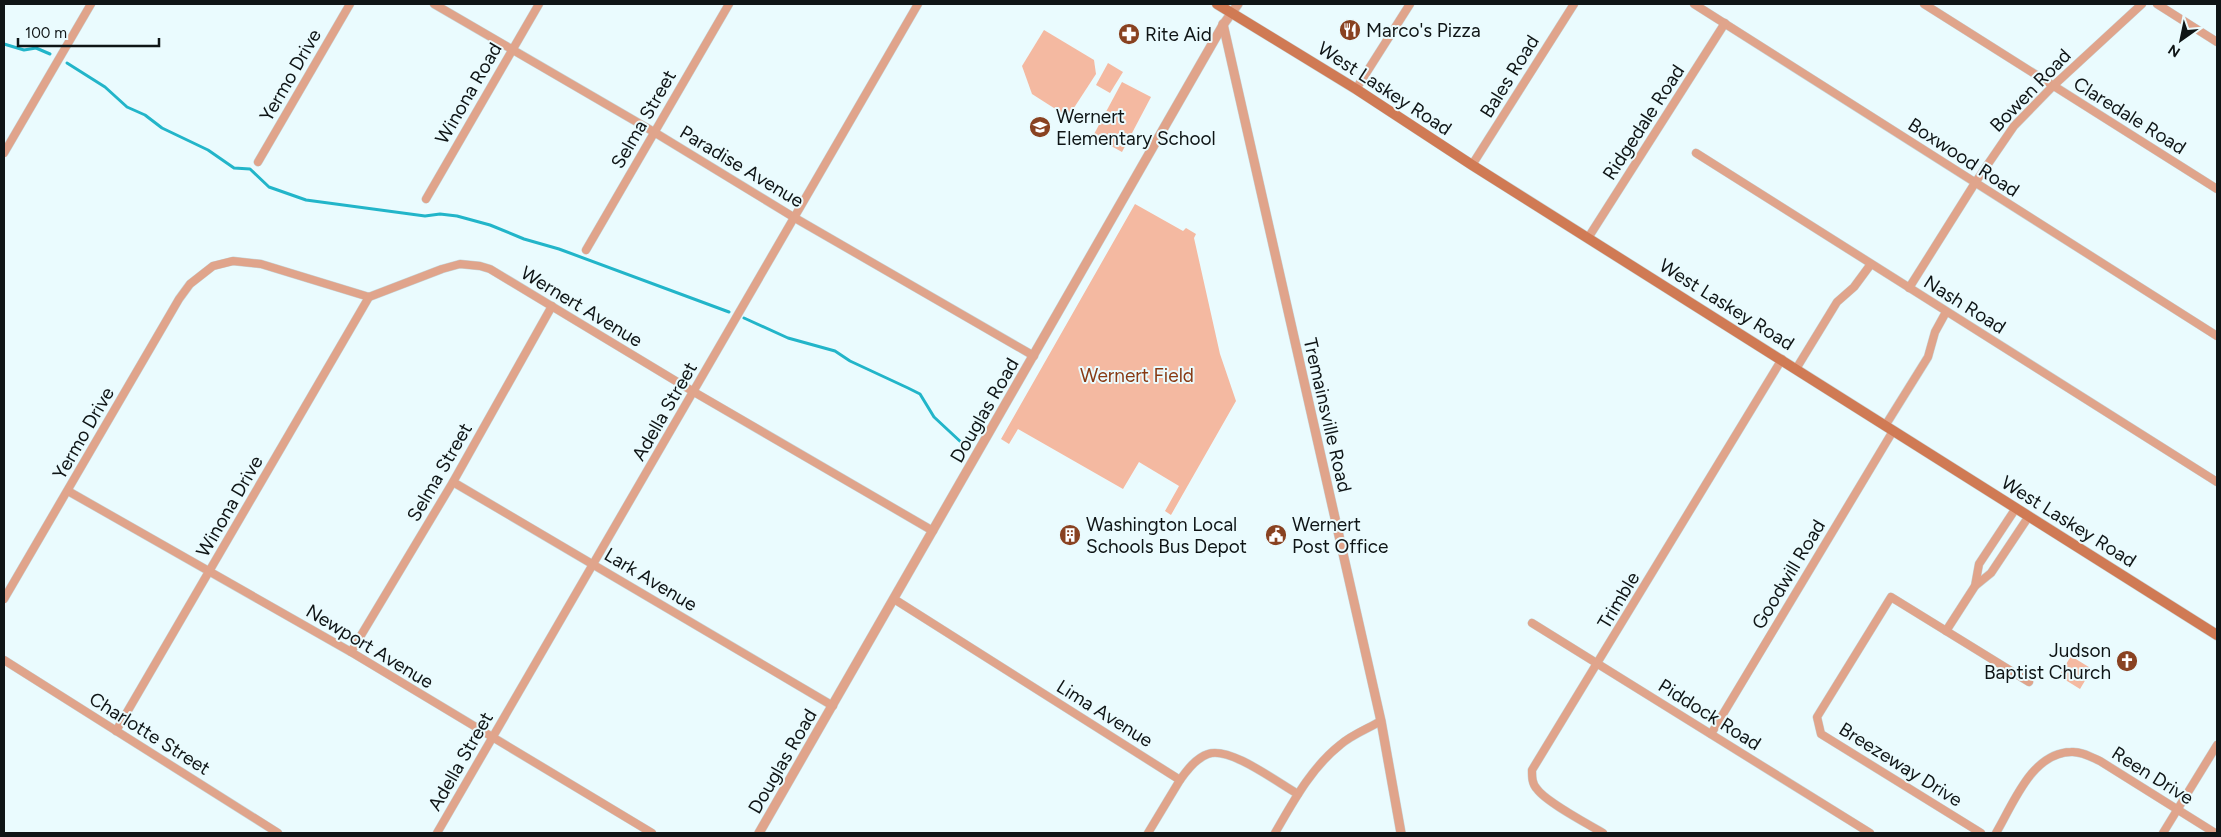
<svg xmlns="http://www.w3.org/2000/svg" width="2221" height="837" font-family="Figtree,sans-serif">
	<rect width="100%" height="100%" fill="#eafbfe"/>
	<g fill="#f4b9a1">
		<path d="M1044,30L1094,60L1096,74L1068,117L1032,94L1022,66Z"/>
		<path d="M1108,63L1123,72L1110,93L1096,85Z"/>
		<path d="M1122,82L1151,97L1122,152L1093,136Z"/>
		<path d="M1135,204L1183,231L1186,228L1196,234L1194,238L1220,354L1236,401L1171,515L1165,511L1179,486L1139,462L1123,489L1018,429L1009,444L1001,439Z"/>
		<path d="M2071,656L2092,669L2080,689L2059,676Z"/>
	</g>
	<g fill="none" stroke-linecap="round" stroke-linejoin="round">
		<g stroke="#22b5c9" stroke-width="3">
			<path d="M4,44L24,50L36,48L50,54"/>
			<path d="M67,63L105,87L127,107L145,115L162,128L208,150L234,168L250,169L269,187L306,200L425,216L440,214L457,216L490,225L524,239L559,249L729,312"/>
			<path d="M744,318L788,338L835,351L850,361L908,388L920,394L934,417L963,444"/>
		</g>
		<g stroke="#c7d6d9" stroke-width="9">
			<g id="minor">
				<path d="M434,4L654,132L795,218L1034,356"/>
				<path d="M1694,4L2217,336"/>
				<path d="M1924,4L2217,189"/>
				<path d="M2157,4L2217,42"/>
				<path d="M1356,89L1410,4"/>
				<path d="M4,153L91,4"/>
				<path d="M1696,153L2217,482"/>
				<path d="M258,162L350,4"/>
				<path d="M1472,165L1574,4"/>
				<path d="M426,199L539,4"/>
				<path d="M1588,238L1725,23"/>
				<path d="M586,250L729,4"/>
				<path d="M1909,288L1975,183L2014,126L2053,86L2142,4"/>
				<path d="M1796,369L1837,302L1854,287L1871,264"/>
				<path d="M1885,426L1928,357L1935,332L1946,312"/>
				<path d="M453,482L833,706"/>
				<path d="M68,491L351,652L652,833"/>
				<path d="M1975,586L1991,573L2029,516"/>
				<path d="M4,599L179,299L190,284L213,266L233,261L261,264L369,297L442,269L460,264L480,266L490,269L694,392L933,531"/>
				<path d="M894,599L1180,780C1187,770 1196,758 1208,754C1230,746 1278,783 1298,794"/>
				<path d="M1532,623L1870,833"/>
				<path d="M1946,631L1975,586L1979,564L2016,508"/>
				<path d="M351,652L453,482L552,306"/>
				<path d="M4,660L278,833"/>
				<path d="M116,731L369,297"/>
				<path d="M1711,734L1893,431"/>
				<path d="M437,833L918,4"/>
				<path d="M1148,833L1180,780"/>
				<path d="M1275,833C1293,802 1311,768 1340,745C1351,735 1367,729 1381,721"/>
				<path d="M1603,833C1588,824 1546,802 1537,789C1532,784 1532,777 1532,770L1782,359"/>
				<path d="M1981,833L1821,734L1817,717L1891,597L2029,682"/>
				<path d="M1996,833C2013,805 2031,753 2071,752C2081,751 2091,757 2100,761L2215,833"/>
				<path d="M2163,833L2217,745"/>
			</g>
		</g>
		<g stroke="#c7d6d9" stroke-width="10">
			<g id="tertiary">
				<path d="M1223,24L1381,721L1401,833"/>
				<path d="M759,833L1223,25L1238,4"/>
			</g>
		</g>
		<g stroke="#c7d6d9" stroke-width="11">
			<path id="secondary" d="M1217,4L1356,89L1472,165L2217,635"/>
		</g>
		<use href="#minor" stroke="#e0a48b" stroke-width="8"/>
		<use href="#tertiary" stroke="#e0a48b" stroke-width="9"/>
		<use href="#secondary" stroke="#d07a54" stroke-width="10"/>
	</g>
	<defs>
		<g id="restaurant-disc" transform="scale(1.125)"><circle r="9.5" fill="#894221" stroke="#eafbfe"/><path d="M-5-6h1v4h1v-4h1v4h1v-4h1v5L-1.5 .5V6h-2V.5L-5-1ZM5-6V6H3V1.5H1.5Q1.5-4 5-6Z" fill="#fff"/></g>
		<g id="pharmacy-disc" transform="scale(1.125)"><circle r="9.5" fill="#894221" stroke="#eafbfe"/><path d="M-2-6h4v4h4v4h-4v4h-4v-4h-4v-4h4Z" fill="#fff"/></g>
		<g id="school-disc" transform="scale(1.125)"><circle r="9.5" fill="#894221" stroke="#eafbfe"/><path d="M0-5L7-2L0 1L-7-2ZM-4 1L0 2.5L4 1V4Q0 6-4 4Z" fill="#fff"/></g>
		<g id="building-disc" transform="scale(1.125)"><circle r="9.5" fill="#894221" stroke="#eafbfe"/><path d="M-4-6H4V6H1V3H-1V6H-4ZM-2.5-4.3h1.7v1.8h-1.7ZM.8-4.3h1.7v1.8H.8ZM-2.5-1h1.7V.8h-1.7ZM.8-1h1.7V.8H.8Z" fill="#fff"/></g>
		<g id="civic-disc" transform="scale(1.125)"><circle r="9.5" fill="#894221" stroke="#eafbfe"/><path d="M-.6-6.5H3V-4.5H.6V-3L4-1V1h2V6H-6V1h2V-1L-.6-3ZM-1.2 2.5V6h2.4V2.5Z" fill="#fff"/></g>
		<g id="church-disc" transform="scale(1.125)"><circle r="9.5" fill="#894221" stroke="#eafbfe"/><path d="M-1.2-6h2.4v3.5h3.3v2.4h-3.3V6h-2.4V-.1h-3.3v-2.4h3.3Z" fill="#fff"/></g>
	</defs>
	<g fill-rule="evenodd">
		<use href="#restaurant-disc" x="1350" y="30"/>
		<use href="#pharmacy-disc" x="1129" y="34"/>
		<use href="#school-disc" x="1040" y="127"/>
		<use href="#building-disc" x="1070" y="535"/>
		<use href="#civic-disc" x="1276" y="535"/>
		<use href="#church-disc" x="2127" y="661"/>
	</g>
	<g text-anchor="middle" stroke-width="4" stroke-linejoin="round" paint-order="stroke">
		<g font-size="19" fill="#0f1516" stroke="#eafbfe" text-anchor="start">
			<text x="1366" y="37">Marco's Pizza</text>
			<text x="1145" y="41">Rite Aid</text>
			<text x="1056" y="123">Wernert<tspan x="1056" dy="22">Elementary School</tspan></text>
			<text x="1086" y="531">Washington Local<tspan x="1086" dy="22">Schools Bus Depot</tspan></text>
			<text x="1292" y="531">Wernert<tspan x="1292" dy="22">Post Office</tspan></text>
			<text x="2111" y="657" text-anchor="end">Judson<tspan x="2111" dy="22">Baptist Church</tspan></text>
		</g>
		<g font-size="19" fill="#0f1516" stroke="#eafbfe">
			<text transform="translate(290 75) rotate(-60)" y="7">Yermo Drive</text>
			<text transform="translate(1509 76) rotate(-58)" y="7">Bales Road</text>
			<text transform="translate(1385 88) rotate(33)" y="7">West Laskey Road</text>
			<text transform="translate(2030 90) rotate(-46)" y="7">Bowen Road</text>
			<text transform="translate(468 93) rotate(-60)" y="7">Winona Road</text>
			<text transform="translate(2130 115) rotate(32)" y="7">Claredale Road</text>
			<text transform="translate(643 119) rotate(-60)" y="7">Selma Street</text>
			<text transform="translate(1643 122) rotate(-57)" y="7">Ridgedale Road</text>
			<text transform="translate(1964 157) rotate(33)" y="7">Boxwood Road</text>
			<text transform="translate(742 166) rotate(31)" y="7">Paradise Avenue</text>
			<text transform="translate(1727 304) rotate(32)" y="7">West Laskey Road</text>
			<text transform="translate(1965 304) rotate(32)" y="7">Nash Road</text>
			<text transform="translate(582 306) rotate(31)" y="7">Wernert Avenue</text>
			<text transform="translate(984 410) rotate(-60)" y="7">Douglas Road</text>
			<text transform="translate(664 411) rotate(-60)" y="7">Adella Street</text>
			<text transform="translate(1328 415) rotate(77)" y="7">Tremainsville Road</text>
			<text transform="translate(83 433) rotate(-60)" y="7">Yermo Drive</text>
			<text transform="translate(439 472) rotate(-60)" y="7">Selma Street</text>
			<text transform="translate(229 506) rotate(-60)" y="7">Winona Drive</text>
			<text transform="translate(2069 521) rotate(32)" y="7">West Laskey Road</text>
			<text transform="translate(1788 574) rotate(-59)" y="7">Goodwill Road</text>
			<text transform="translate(651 579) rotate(31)" y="7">Lark Avenue</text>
			<text transform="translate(1618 600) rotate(-59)" y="7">Trimble</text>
			<text transform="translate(370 646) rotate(31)" y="7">Newport Avenue</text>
			<text transform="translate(1105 713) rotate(32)" y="7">Lima Avenue</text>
			<text transform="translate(1710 714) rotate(32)" y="7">Piddock Road</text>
			<text transform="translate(150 733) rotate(32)" y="7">Charlotte Street</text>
			<text transform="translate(460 761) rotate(-60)" y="7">Adella Street</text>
			<text transform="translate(782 761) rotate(-60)" y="7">Douglas Road</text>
			<text transform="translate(1901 764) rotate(32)" y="7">Breezeway Drive</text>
			<text transform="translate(2153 775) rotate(32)" y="7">Reen Drive</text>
		</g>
		<g font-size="19" fill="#883a13" stroke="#eafbfe">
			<text x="1137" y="382">Wernert Field</text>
		</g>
	</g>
	<rect width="2221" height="837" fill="none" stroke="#0f1516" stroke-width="10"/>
	<g transform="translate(2181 40) rotate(213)" stroke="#eafbfe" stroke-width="4" paint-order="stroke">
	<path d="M0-4L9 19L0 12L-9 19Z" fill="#0f1516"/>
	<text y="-8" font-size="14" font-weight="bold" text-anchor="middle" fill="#0f1516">N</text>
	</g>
	<path d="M18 38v8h141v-8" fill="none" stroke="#0f1516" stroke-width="2.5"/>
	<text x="25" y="38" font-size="15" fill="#0f1516" stroke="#eafbfe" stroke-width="4" paint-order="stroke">100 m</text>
</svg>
